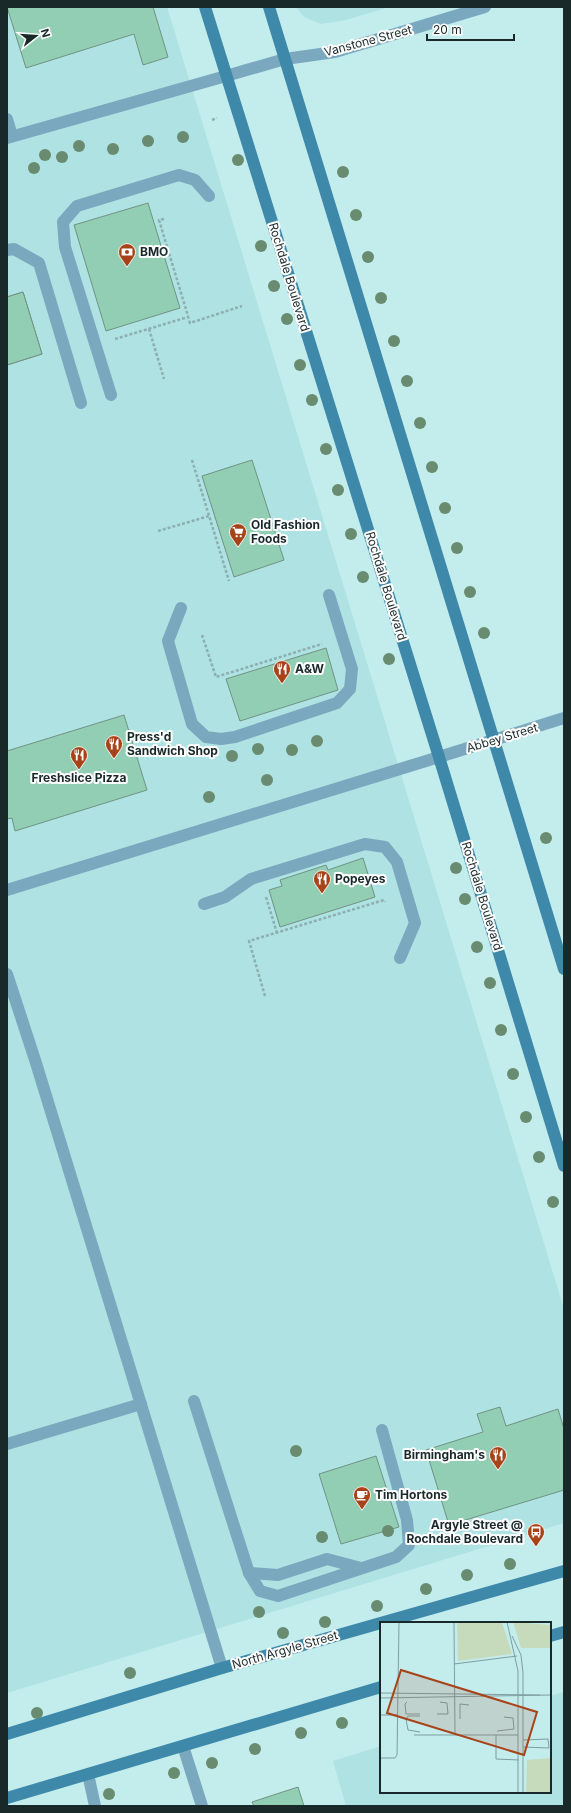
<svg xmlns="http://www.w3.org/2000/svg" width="571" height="1813" font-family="Inter,sans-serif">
	<rect width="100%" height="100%" fill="#c3eced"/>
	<g fill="#aee2e3">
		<path d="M7,7H167L564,1309V1523L7,1693Z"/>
		<path d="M296,7H389L346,20L321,24L304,17Z"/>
		<path d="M564,1692V1806H346L333,1761L381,1746V1792H550V1696Z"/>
	</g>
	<g fill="#92ceb4" stroke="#729284">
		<path d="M7,7H153L168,57L143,65L134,34L26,68Z"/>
		<path d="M148,203L180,308L106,331L74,225Z"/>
		<path d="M23,292L42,354L7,365V297Z"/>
		<path d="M23,292L42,354L7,365V297Z"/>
		<path d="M252,460L284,560L234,577L202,476Z"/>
		<path d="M326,648L338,690L240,721L226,679Z"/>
		<path d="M124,715L147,790L15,831L12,818L7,819V751Z"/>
		<path d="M363,858L375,897L280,927L269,890L282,886L280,880L326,865L328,870Z"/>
		<path d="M500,1407L506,1426L558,1409L564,1429V1490L449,1525L426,1450L483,1432L477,1414Z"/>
		<path d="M376,1456L399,1527L341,1544L319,1474Z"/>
		<path d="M298,1787L304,1806H254L252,1802Z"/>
	</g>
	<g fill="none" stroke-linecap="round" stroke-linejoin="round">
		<g stroke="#8eafb0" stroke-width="2.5" stroke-dasharray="3 2" stroke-linecap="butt">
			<path d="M212,120L217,118"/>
			<path d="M164,219L159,220L188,316"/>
			<path d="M149,329L164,379"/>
			<path d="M115,339L188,317L190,323L242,306"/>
			<path d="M192,460L229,581"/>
			<path d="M158,531L209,516"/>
			<path d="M202,635L216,677L322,644"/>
			<path d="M266,897L277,933"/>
			<path d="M265,996L249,941L384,900L385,902"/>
		</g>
		<g stroke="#7aa8be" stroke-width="12">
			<path d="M7,119L12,136"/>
			<path d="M7,138L226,76"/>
			<path d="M7,250L14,249L39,263L81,403"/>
			<path d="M111,395L65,247L63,222L77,206L179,175L195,180L209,196"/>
			<path d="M181,608L168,641L192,724L206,737L221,739L235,737L337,703L350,689L352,669L329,595"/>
			<path d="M7,890L439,757"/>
			<path d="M204,904L225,897L251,879L365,844L385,847L397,862L415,923L400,958"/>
			<path d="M7,974L36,1063L222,1668"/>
			<path d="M194,1401L249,1573L260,1591L278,1596L396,1557L409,1545L407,1520L382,1430"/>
			<path d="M7,1444L141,1404"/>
			<path d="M249,1573L278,1575L327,1559L361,1568"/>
			<path d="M183,1746L202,1806"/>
			<path d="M88,1774L95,1806"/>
		</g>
		<g stroke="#7aa8be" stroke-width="12">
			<path d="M226,76L285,59L335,52L485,7"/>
			<path d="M439,757L564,718"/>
		</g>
		<g stroke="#3e89aa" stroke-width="12">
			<path d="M205,7L439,757L564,1166"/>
			<path d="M269,7L564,969"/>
			<path d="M550,1636L564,1632"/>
			<path d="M7,1734L222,1668L564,1571"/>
			<path d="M7,1798L381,1687"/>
		</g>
	</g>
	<g fill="#698b70">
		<circle cx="183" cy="137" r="6"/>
		<circle cx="148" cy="141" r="6"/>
		<circle cx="79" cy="146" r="6"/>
		<circle cx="113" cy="149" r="6"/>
		<circle cx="45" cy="155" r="6"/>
		<circle cx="62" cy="157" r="6"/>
		<circle cx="238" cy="160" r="6"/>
		<circle cx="34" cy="168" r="6"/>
		<circle cx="343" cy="172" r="6"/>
		<circle cx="356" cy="215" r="6"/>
		<circle cx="261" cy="246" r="6"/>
		<circle cx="368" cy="257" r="6"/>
		<circle cx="274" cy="286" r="6"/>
		<circle cx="381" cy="298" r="6"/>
		<circle cx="287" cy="319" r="6"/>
		<circle cx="394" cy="341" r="6"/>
		<circle cx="300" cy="365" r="6"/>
		<circle cx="407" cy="381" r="6"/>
		<circle cx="312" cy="400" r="6"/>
		<circle cx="420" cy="423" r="6"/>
		<circle cx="326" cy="449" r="6"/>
		<circle cx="432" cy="467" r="6"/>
		<circle cx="338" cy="490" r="6"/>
		<circle cx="445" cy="508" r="6"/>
		<circle cx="351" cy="534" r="6"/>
		<circle cx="457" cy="548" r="6"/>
		<circle cx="363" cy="577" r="6"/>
		<circle cx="470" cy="592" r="6"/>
		<circle cx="484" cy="633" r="6"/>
		<circle cx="389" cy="659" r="6"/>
		<circle cx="317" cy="741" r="6"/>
		<circle cx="258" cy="749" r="6"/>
		<circle cx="292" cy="750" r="6"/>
		<circle cx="232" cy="756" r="6"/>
		<circle cx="267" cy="780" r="6"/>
		<circle cx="209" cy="797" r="6"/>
		<circle cx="546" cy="838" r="6"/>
		<circle cx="456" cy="868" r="6"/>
		<circle cx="465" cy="899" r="6"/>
		<circle cx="477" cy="947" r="6"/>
		<circle cx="490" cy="983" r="6"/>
		<circle cx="501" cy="1030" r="6"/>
		<circle cx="513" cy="1074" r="6"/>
		<circle cx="526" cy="1117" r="6"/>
		<circle cx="539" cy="1157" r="6"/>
		<circle cx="553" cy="1202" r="6"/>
		<circle cx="296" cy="1451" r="6"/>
		<circle cx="388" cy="1531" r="6"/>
		<circle cx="322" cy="1537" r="6"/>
		<circle cx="510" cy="1564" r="6"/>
		<circle cx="467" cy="1575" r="6"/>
		<circle cx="426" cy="1589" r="6"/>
		<circle cx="377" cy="1606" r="6"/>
		<circle cx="259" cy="1612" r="6"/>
		<circle cx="325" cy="1622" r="6"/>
		<circle cx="283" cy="1633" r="6"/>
		<circle cx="130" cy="1673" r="6"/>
		<circle cx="37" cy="1713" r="6"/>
		<circle cx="342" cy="1723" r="6"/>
		<circle cx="301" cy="1733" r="6"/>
		<circle cx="255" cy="1749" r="6"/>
		<circle cx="212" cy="1763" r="6"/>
		<circle cx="174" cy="1773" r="6"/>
		<circle cx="109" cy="1794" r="6"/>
	</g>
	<defs>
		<g id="bank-pin" transform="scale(0.9)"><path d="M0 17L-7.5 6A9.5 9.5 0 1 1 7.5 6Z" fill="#a84218" stroke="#fff"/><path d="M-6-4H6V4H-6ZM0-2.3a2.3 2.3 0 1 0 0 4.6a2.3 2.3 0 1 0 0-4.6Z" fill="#fff"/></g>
		<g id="supermarket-pin" transform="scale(0.9)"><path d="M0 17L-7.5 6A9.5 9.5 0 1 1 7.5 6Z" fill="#a84218" stroke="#fff"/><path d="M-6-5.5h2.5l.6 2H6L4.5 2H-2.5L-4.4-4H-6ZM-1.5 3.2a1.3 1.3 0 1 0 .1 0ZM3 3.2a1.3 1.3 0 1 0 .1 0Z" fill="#fff"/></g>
		<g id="restaurant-pin" transform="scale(0.9)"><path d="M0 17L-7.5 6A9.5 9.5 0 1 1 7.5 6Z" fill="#a84218" stroke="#fff"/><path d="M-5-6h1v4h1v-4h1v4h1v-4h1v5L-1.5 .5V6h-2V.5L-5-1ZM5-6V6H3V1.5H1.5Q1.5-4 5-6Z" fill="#fff"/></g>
		<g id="cafe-pin" transform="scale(0.9)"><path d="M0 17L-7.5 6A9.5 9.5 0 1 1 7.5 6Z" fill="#a84218" stroke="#fff"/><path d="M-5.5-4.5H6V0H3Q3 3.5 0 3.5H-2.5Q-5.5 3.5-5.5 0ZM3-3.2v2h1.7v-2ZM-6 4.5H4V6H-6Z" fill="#fff"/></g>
		<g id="bus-pin" transform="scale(0.9)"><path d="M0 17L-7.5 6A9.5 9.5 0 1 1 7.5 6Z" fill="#a84218" stroke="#fff"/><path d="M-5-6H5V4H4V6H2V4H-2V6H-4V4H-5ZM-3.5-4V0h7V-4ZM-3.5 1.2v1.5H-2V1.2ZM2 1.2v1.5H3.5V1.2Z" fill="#fff"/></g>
	</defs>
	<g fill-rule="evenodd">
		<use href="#bank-pin" x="127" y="252"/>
		<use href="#supermarket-pin" x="238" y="532"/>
		<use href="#restaurant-pin" x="282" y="669"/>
		<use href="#restaurant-pin" x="114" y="744"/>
		<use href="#restaurant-pin" x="79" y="755"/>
		<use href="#restaurant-pin" x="322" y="879"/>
		<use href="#restaurant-pin" x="498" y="1455"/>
		<use href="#cafe-pin" x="362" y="1495"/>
		<use href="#bus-pin" x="536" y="1532"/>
	</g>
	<g text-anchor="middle" stroke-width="4" stroke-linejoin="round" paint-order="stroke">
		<g font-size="12" fill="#192829" stroke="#fff">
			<text transform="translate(368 41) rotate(-15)" y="4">Vanstone Street</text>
			<text transform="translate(289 277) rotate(73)" y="4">Rochdale Boulevard</text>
			<text transform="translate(386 586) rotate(73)" y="4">Rochdale Boulevard</text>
			<text transform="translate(502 738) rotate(-17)" y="4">Abbey Street</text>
			<text transform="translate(482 896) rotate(73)" y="4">Rochdale Boulevard</text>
			<text transform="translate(285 1650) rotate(-16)" y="4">North Argyle Street</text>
		</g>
		<g font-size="12" font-weight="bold" fill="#192829" stroke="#fff" text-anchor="start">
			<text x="140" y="256">BMO</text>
			<text x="251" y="529">Old Fashion<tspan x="251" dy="14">Foods</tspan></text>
			<text x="295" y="673">A&amp;W</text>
			<text x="127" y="741">Press'd<tspan x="127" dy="14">Sandwich Shop</tspan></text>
			<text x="79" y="782" text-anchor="middle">Freshslice Pizza</text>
			<text x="335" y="883">Popeyes</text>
			<text x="485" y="1459" text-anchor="end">Birmingham's</text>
			<text x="375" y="1499">Tim Hortons</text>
			<text x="523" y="1529" text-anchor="end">Argyle Street @<tspan x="523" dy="14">Rochdale Boulevard</tspan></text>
		</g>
	</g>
	<g transform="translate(380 1622)">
		<rect width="171" height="171" fill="#c3eced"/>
		<path d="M77,0H122L132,32L78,39ZM133,0L171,3V26H141ZM171,136V171H146L147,138Z" fill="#c6dbbb"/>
		<path fill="none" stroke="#7f9e9f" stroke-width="1" d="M74,0L75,113M127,0L138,49V171M132,14L141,33L143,51V171M74,42L137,34M0,71L160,73M0,76L171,73M27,80L25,82L26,92H40M57,92H68L67,81L60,80M0,93H18M80,97V82L89,83M117,109L134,107L133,96L124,95M40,110L28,108L26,97L28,94H40M34,113H138M116,113V137L139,138M143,125L169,126L168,117L143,118M0,136H15L17,133L19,0"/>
		<path fill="#a84218" fill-opacity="0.15" stroke="#a84218" stroke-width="2" d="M21,48L157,90L144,133L7,91Z"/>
		<rect width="171" height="171" fill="none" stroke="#192829" stroke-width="2"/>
	</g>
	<rect width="571" height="1813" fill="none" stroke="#192829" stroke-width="16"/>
	<g transform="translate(36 36) rotate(73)" stroke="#ffffff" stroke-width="3" paint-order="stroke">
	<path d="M0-3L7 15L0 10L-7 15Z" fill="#192829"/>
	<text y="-6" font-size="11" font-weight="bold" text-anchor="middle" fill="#192829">N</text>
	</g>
	<path d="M427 34v6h87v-6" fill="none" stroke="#192829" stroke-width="2"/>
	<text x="433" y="34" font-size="12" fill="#192829" stroke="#ffffff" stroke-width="3" paint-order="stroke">20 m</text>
</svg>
